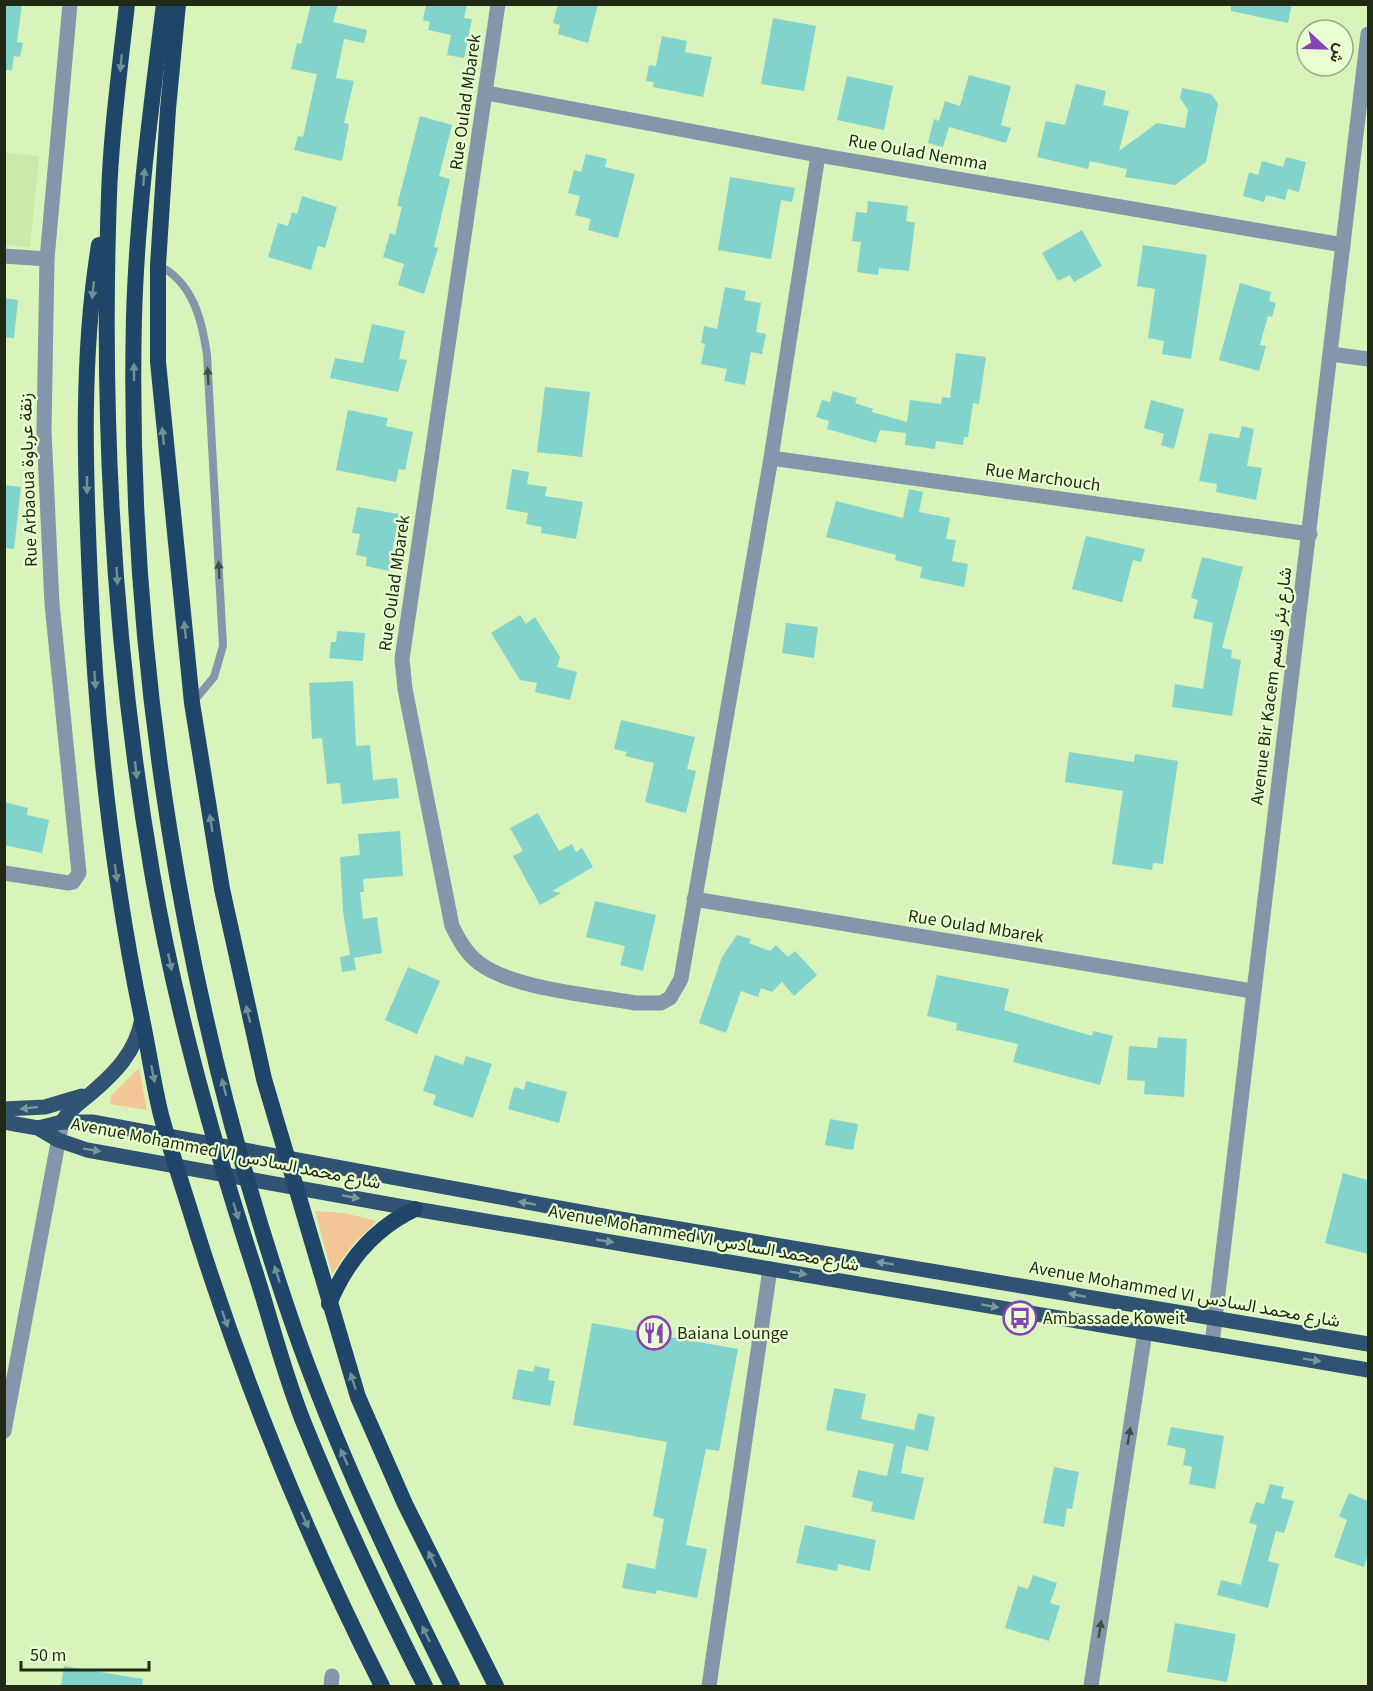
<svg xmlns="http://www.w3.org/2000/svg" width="1373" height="1691" font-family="'Source Sans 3',Vazirmatn,sans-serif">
	<rect width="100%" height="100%" fill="#d8f4ba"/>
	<path fill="#cceaaa" d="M4,153L39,156L30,247L5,245Z"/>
	<g fill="#f2c696">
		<path d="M139,1068L147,1110L110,1104L111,1096Z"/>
		<path d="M315,1211L344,1213L377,1221L354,1243L332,1274Z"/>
	</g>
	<g fill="#82d3cc">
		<path d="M4,4H22L17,42L23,43L20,57L14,56L12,70H4Z"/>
		<path d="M311,4H338L333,22L367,30L364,43L344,39L336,78L354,81L344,123L349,124L342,161L294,150L298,136L303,137L317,74L291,69L297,43L301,44Z"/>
		<path d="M426,4H467L464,18L472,19L464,58L447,55L451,35L428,30L430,22L423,20Z"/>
		<path d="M558,4H598L588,43L558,34L560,25L553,23Z"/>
		<path d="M1231,4H1292L1288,23L1231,11Z"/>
		<path d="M773,18L816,26L804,91L761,84Z"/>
		<path d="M662,36L687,41L685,52L712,57L703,97L653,87L654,82L646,81L649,65L656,66Z"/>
		<path d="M969,75L1011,86L1001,125L1011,128L1006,143L949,127L943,147L928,143L934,119L939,121L945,101L960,106Z"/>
		<path d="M847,76L893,86L884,130L837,120Z"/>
		<path d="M1076,84L1106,91L1103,105L1129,111L1119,151L1157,123L1185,128L1188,110L1180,98L1182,88L1211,94L1218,104L1206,162L1175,185L1125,177L1127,169L1090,161L1088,169L1037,157L1046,121L1065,125Z"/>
		<path d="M420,116L452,125L439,176L450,179L434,247L438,248L424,294L398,285L404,264L383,257L390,233L395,235L402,207L397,206Z"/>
		<path d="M586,154L607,159L605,167L635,174L618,238L588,230L591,219L575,215L580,196L568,193L574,170L581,172Z"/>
		<path d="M1286,157L1306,162L1299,192L1288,189L1285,200L1266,195L1264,202L1243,196L1249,172L1258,175L1262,161L1283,167Z"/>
		<path d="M730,177L795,188L792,202L781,200L771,259L718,250Z"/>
		<path d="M302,196L337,207L325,248L318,246L311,270L268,257L278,223L288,226L292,212L297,214Z"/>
		<path d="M868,201L908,206L906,221L915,223L909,271L879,268L878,275L857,272L861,242L852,241L856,212L867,213Z"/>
		<path d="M1082,230L1102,266L1074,282L1070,275L1058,281L1042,253Z"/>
		<path d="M1143,245L1207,255L1191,359L1162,354L1164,341L1148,338L1155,289L1137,286Z"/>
		<path d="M1240,283L1271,292L1269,301L1276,303L1272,317L1268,316L1260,345L1266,346L1259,371L1219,360Z"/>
		<path d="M725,287L746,291L744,300L761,303L756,332L766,334L762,354L751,352L745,385L724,381L727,369L701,364L705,344L701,343L704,326L717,329Z"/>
		<path d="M4,298L18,300L14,338L4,337Z"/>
		<path d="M372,324L405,331L399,359L407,360L398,392L330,378L335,358L363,363Z"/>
		<path d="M956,353L986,357L979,404L973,403L968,437H964L963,445L936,441L935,449L905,445L906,433L880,430L876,443L827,429L829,421L816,417L822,400L830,402L833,391L857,398L855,403L873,409L872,412L907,422L910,400L941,404L942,397L950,398Z"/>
		<path d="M545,387L590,392L582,457L537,452Z"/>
		<path d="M1151,400L1184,409L1174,449L1161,445L1164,434L1144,428Z"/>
		<path d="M348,410L388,418L386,426L413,432L405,470L399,469L396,482L336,470Z"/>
		<path d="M1242,426L1254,429L1247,466L1262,468L1256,500L1216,492L1217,484L1199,481L1209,433L1239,438Z"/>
		<path d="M512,469L529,472L527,484L547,487L545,496L583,502L576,539L541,533L542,527L526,524L528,513L506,509Z"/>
		<path d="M4,485L21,487L14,549L4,548Z"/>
		<path d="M909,489L923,492L919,512L950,518L946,539L956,540L952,561L968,564L964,587L920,578L922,567L895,560L896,555L826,537L836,501L903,518Z"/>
		<path d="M357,507L399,514L389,571L366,566L367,557L356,555L360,534L352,533Z"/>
		<path d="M1086,536L1145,549L1141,562L1133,560L1122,602L1072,589Z"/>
		<path d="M1202,557L1243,567L1222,648L1232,650L1231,658L1241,660L1232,716L1172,707L1175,684L1203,689L1213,623L1193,618L1198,600L1191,598Z"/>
		<path d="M520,615L526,624L535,617L560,657L557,667L577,672L570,700L535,692L537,683L520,680L491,633Z"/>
		<path d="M786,623L818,627L814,658L782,653Z"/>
		<path d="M337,631L365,633L363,661L329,658L331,642H336Z"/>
		<path d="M353,681L356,746L370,745L373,780L397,778L399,798L342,804L340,783L327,784L322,738L312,739L309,683Z"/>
		<path d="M621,720L695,737L687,769L696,771L686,813L645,802L654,763L625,756L627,752L614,749Z"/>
		<path d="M1069,752L1134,762L1135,754L1178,761L1163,864L1153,863L1152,870L1112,864L1123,791L1065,782Z"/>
		<path d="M4,802L28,808L27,815L49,820L42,853L4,845Z"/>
		<path d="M538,813L559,851L572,844L576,852L582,848L593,867L552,891L561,893L540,905L513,856L523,851L510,828Z"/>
		<path d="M400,831L403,876L363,879L364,892H360L363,919L377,917L382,953L354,958L356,970L342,972L340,957L350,955L343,911L340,857L360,855L358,834Z"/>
		<path d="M595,901L656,915L643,971L620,965L625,946L586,937Z"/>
		<path d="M737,935L751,939L749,943L770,951L776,945L788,957L795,951L817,975L794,996L782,982L772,992L761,988L758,997L741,991L726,1033L699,1023L722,957Z"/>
		<path d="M408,967L440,981L417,1034L385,1020Z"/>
		<path d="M937,975L1009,989L1004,1010L1092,1036L1093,1031L1113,1036L1100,1085L1013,1062L1018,1044L956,1030L957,1023L927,1016Z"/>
		<path d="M1158,1037L1187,1039L1184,1097L1144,1094L1145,1081L1127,1080L1129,1046L1157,1048Z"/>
		<path d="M435,1055L463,1065L466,1056L492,1064L473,1118L433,1105L436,1095L423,1091Z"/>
		<path d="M526,1081L567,1092L559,1123L508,1109L514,1087L524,1090Z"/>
		<path d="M830,1119L858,1124L853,1150L825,1145Z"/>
		<path d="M1343,1173L1368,1180V1254L1325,1243Z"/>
		<path d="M592,1323L738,1349L719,1451L706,1449L686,1545L707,1549L697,1598L657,1590L656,1594L622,1588L627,1563L655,1569L664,1519L653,1516L667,1442L573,1425Z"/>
		<path d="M535,1366L550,1369L548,1380L555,1381L550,1406L512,1399L518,1369L533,1372Z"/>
		<path d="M834,1388L866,1394L861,1419L914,1430L918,1413L935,1417L928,1451L906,1446L901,1473L924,1478L914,1520L871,1511L873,1502L852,1497L858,1470L887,1476L894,1444L826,1430Z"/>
		<path d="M1171,1427L1224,1436L1215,1489L1189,1484L1192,1467L1183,1465L1186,1449L1167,1445Z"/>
		<path d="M1054,1467L1079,1472L1072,1509L1067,1508L1064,1527L1043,1523Z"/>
		<path d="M1270,1484L1284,1487L1281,1498L1294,1501L1284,1533L1276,1531L1268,1561L1279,1564L1268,1608L1217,1595L1221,1580L1241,1585L1257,1525L1249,1523L1256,1502L1264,1504Z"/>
		<path d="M1349,1493L1368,1501V1554L1364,1567L1334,1557L1347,1520L1339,1516Z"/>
		<path d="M805,1525L876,1540L870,1571L838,1564L837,1571L796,1563Z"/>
		<path d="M1033,1575L1057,1583L1050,1603L1060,1606L1049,1641L1005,1628L1018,1586L1028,1589Z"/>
		<path d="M1175,1623L1236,1634L1227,1682L1167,1672Z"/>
		<path d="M64,1666L143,1679L142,1686H61Z"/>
	</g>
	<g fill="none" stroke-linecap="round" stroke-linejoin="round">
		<path stroke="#8396aa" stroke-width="8" d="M158,265C193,282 202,320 207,355L223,646L214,677L193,702"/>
		<g stroke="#8396aa" stroke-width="15">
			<path d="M498,4L402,659L405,689L452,926C459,940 466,953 479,963C513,989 591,995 635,1003H661L670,998L681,979L771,458L818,155"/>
			<path d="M487,93L818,155L1343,245"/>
			<path d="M4,256L47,259"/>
			<path d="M1331,354L1368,359"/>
			<path d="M771,458L1310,534"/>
			<path d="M4,873L69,883L73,882L79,873L52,604L44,431L47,259L70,4"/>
			<path d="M694,899L1252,991"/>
			<path d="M4,1431L61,1127"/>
			<path d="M331,1686L332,1676"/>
			<path d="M709,1686L770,1269"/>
			<path d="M1091,1686L1145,1332"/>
		</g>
		<path stroke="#8396aa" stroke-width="15" d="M1212,1344L1368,34"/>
		<g stroke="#305273" stroke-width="15">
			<path d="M4,1109L45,1107L82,1096"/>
			<path d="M4,1122L38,1128L58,1140L87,1150L415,1209L1368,1370"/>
			<path d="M62,1122C68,1111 78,1104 88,1096C114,1074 136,1053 142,1018"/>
			<path d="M38,1128L62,1122H92L614,1218L1368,1344"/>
		</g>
		<g stroke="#1f4669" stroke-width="16">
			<path d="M127,4C120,68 111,132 109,195C101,421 114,650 152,872C175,1007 212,1138 254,1268C271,1320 284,1375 305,1426C341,1515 382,1601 425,1686"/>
			<path d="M164,4C151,108 137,212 134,317C126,657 183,1007 294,1328C337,1451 394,1570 452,1686"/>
			<path d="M178,4L168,109L158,265V362L192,703L222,889L264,1079L358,1397L405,1504L496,1686"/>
			<path d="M99,245C81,355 85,470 90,581C96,729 112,874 142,1019C149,1051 153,1083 161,1115C172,1156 186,1196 198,1236C247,1391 309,1542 382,1686"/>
			<path d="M329,1304C346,1262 373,1229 415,1209"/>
		</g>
	</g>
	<defs><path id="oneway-solid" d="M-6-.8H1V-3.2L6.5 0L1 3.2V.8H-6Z" transform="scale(1.5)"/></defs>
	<g fill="#709093">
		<use href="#oneway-solid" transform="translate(121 63) rotate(95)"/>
		<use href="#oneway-solid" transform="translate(144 177) rotate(-85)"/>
		<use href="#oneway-solid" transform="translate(93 290) rotate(96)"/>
		<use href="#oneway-solid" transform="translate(134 372) rotate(-90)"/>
		<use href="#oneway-solid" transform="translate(163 436) rotate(-96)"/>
		<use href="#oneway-solid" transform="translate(87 485) rotate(90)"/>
		<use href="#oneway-solid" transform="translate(117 576) rotate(87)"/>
		<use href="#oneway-solid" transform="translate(185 630) rotate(-96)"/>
		<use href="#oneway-solid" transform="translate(95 680) rotate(86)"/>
		<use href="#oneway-solid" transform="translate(136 770) rotate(83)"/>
		<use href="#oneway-solid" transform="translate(211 823) rotate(-99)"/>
		<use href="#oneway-solid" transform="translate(116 873) rotate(82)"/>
		<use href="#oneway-solid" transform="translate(170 962) rotate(78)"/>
		<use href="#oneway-solid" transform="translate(248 1014) rotate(-104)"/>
		<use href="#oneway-solid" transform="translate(153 1074) rotate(79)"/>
		<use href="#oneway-solid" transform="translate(224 1087) rotate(-104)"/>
		<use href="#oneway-solid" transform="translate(236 1211) rotate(73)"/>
		<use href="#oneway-solid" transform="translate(277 1274) rotate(-107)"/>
		<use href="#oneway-solid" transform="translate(225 1319) rotate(70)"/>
		<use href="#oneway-solid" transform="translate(353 1381) rotate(-107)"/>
		<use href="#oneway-solid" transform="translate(344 1457) rotate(-114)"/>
		<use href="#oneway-solid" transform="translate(305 1520) rotate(66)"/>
		<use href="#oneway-solid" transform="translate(432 1559) rotate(-116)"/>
		<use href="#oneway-solid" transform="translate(426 1634) rotate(-116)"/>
	</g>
	<g fill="#424f48">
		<use href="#oneway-solid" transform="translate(208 376) rotate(-93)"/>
		<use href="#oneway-solid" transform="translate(219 570) rotate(-93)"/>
		<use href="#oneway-solid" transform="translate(1129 1436) rotate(-81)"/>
		<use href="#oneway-solid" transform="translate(1100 1629) rotate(-81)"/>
	</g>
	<g fill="#7a9799">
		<use href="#oneway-solid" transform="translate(29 1108) rotate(174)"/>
		<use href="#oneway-solid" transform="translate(92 1150) rotate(9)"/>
		<use href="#oneway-solid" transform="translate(351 1197) rotate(11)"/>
		<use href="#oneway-solid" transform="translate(527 1203) rotate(-170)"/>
		<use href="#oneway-solid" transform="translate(605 1241) rotate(9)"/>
		<use href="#oneway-solid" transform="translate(885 1263) rotate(-171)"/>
		<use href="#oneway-solid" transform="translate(798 1273) rotate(10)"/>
		<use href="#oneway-solid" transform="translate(1077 1295) rotate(-169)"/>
		<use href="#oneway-solid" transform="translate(990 1306) rotate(10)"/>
		<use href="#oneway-solid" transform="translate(1312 1360) rotate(9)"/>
	</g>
	<defs>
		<g id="bus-ring" transform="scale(1.725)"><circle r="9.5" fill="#e9ffd1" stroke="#8844b7" stroke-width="1.5"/><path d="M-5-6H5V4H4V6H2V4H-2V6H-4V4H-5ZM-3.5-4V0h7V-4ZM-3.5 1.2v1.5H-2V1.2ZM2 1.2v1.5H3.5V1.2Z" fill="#8844b7"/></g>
		<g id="restaurant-ring" transform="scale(1.725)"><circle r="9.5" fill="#e9ffd1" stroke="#8844b7" stroke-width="1.5"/><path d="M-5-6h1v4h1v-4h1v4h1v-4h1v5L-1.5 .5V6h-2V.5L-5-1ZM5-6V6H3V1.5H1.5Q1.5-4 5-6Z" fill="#8844b7"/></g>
	</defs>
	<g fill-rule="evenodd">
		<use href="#bus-ring" x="1020" y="1318"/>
		<use href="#restaurant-ring" x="654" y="1333"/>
	</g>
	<g text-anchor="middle" stroke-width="4.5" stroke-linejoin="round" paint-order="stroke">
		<g font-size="18" fill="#1f2913" stroke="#e9ffd1">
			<text transform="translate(465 102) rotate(-82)" y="6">Rue Oulad Mbarek</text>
			<text transform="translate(918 152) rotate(10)" y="6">Rue Oulad Nemma</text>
			<text transform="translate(1043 477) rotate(8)" y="6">Rue Marchouch</text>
			<text transform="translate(28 480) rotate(-92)" y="6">Rue Arbaoua زنقة عرباوة</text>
			<text transform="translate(394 583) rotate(-82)" y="6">Rue Oulad Mbarek</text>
			<text transform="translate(1271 686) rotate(-83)" y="6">Avenue Bir Kacem شارع بئر قاسم</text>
			<text transform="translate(976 926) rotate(9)" y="6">Rue Oulad Mbarek</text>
			<text transform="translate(226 1153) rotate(11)" y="6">Avenue Mohammed VI شارع محمد السادس</text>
			<text transform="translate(704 1238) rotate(10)" y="6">Avenue Mohammed VI شارع محمد السادس</text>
			<text transform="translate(1185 1294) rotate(10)" y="6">Avenue Mohammed VI شارع محمد السادس</text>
		</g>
		<g font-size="18" fill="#1f2913" stroke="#e9ffd1" text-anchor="start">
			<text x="1043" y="1324">Ambassade Koweit</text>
			<text x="677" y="1339">Baiana Lounge</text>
		</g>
	</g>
	<rect width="1373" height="1691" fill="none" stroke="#1f2913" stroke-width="12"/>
	<g transform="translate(1325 48) rotate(112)"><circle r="28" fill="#e9ffd1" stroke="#98a985" stroke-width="1.5"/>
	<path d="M0-4.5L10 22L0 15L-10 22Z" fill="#8844b7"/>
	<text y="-9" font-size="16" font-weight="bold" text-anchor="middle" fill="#1f2913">ش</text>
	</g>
	<path d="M21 1661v9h128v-9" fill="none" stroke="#1f2913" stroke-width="3"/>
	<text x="30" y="1661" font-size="18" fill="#1f2913" stroke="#e9ffd1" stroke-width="4.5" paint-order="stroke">50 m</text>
</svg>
